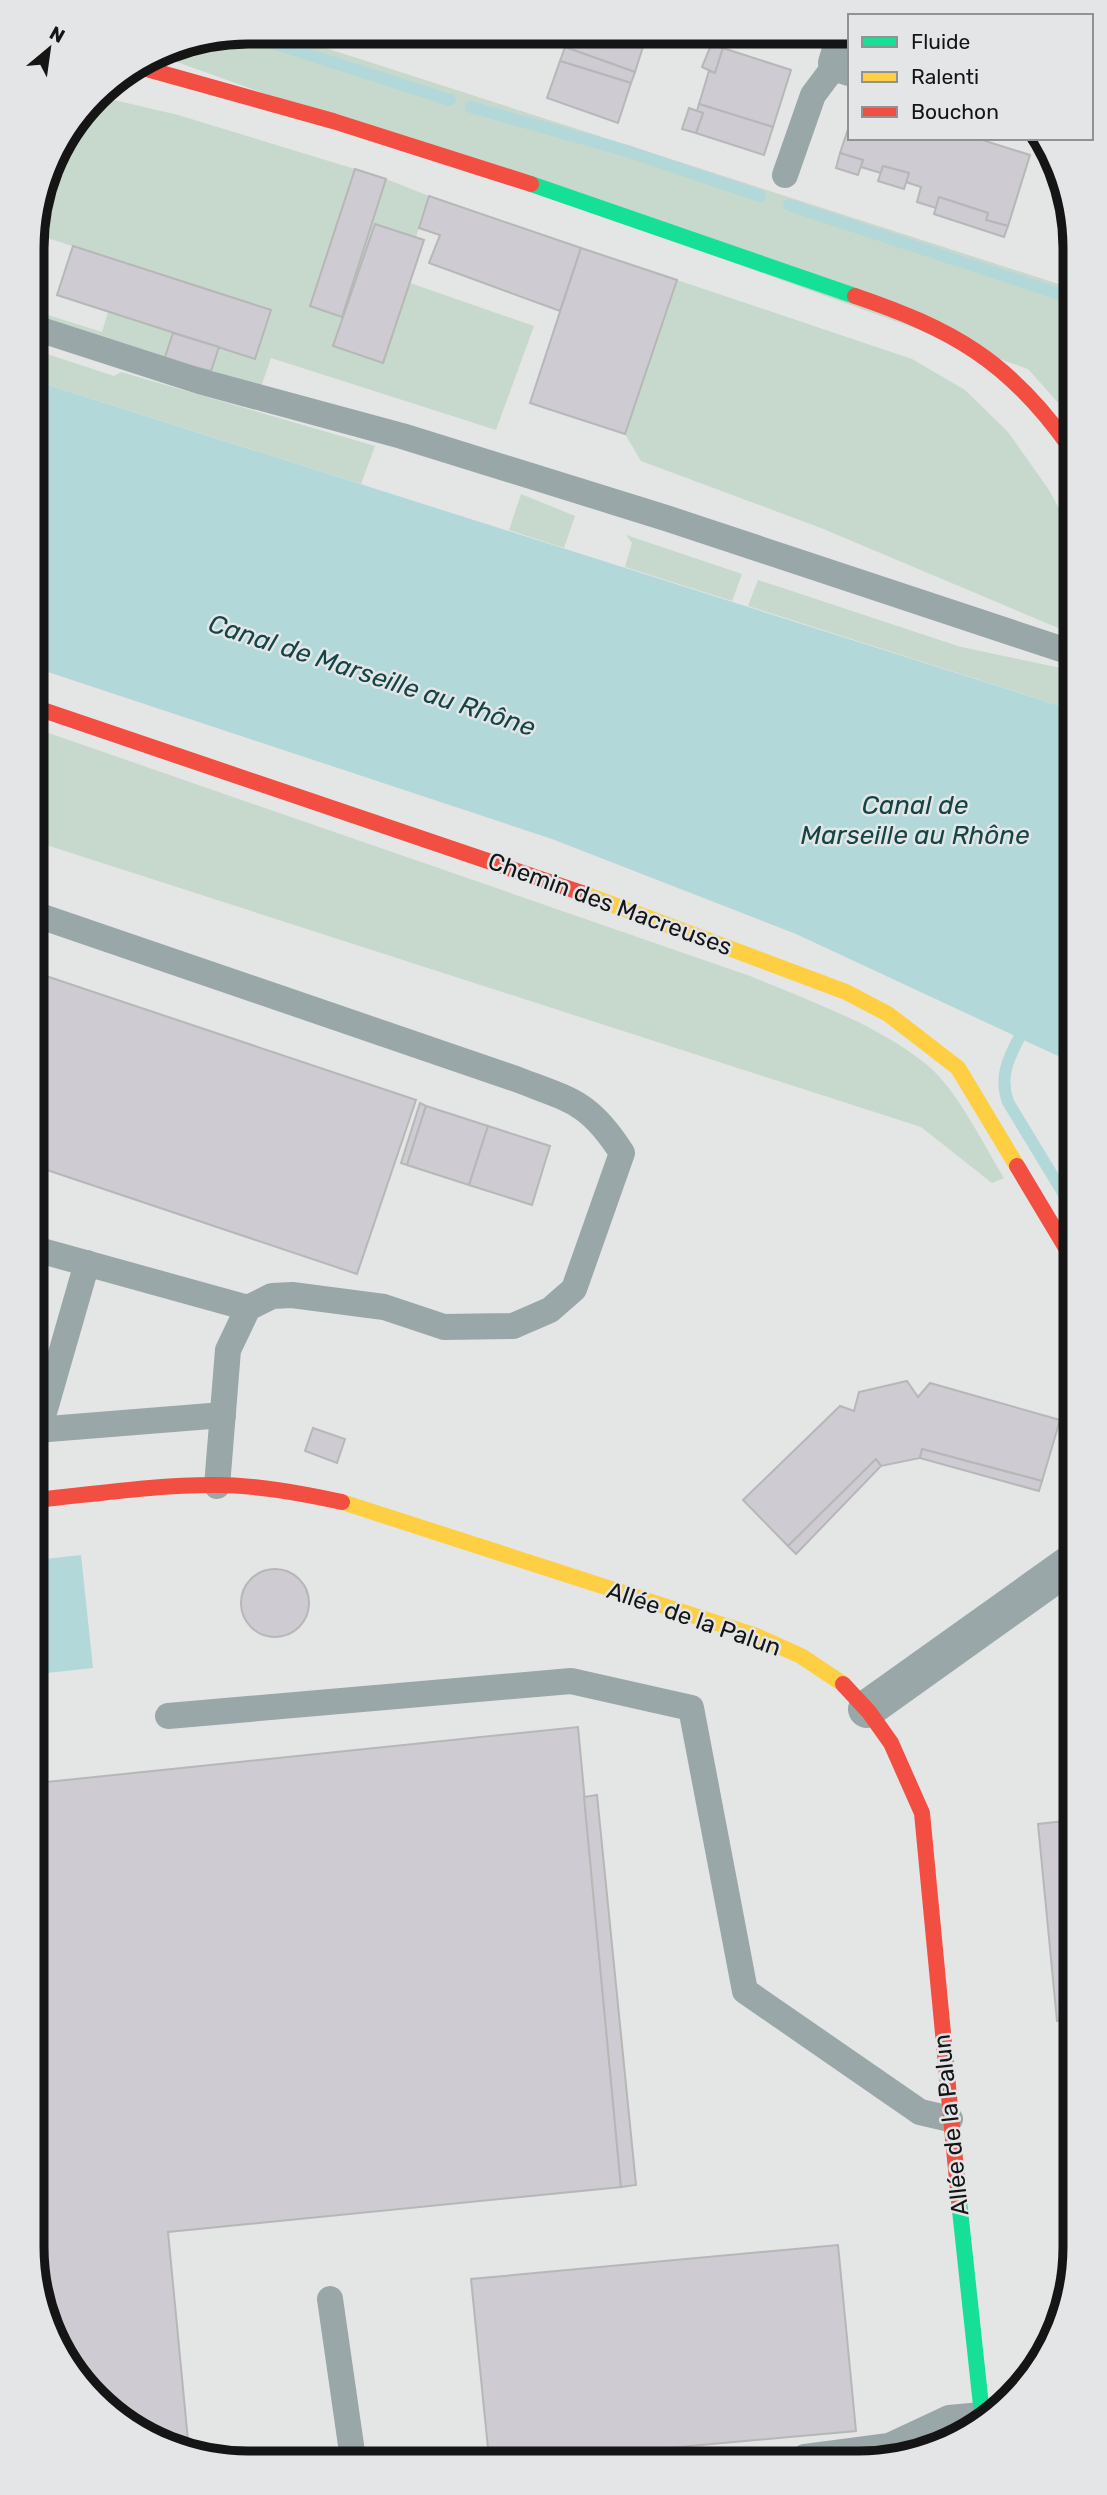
<svg xmlns="http://www.w3.org/2000/svg" width="1107" height="2495" font-family="Rubik,sans-serif">
	<rect width="100%" height="100%" fill="#e4e5e5"/>
	<g fill="#c7d9cc">
		<path d="M248,32H276L1068,287L1069,415L1028,369L155,54L165,48Z"/>
		<path d="M97,96L178,115L355,169L310,306L341,316L386,179L429,196L416,237L375,224L333,345L383,362L410,283L534,326L496,430L271,358L261,387L211,371L219,347L255,359L270,310L32,233L54,152Z"/>
		<path d="M677,280L912,359L965,390L1008,432L1049,490L1069,527L1070,633L821,528L641,461L625,434Z"/>
		<path d="M32,310L102,332L108,312L173,333L164,360L32,322Z"/>
		<path d="M32,349L114,376L121,372L375,446L361,484L32,380Z"/>
		<path d="M521,494L575,516L564,548L509,530Z"/>
		<path d="M626,535L742,574L732,601L625,567L632,543Z"/>
		<path d="M758,580L961,647L1070,670V709L748,606Z"/>
		<path d="M34,728L750,976C809,1001 875,1023 926,1064C957,1089 983,1144 1004,1178L992,1183L921,1127L34,841Z"/>
	</g>
	<g fill="#b2d8da">
		<path d="M32,380L1070,709L1071,1062L796,934L552,839L33,667Z"/>
		<path d="M81,1555L93,1668L37,1674L36,1560Z"/>
	</g>
	<g fill="none" stroke-linecap="round" stroke-linejoin="round">
		<g stroke="#b2d8da" stroke-width="12">
			<path d="M241,33L450,100"/>
			<path d="M471,107L627,151L760,196"/>
			<path d="M789,205L1068,297"/>
			<path d="M1026,1024C1013,1051 997,1072 1008,1102L1071,1206"/>
		</g>
	</g>
	<g fill="#cecbd2" stroke="#b6b7b7" stroke-width="2">
		<path d="M385,32L428,33L423,45Z"/>
		<path d="M569,34H647L635,72L565,47Z"/>
		<path d="M711,45L723,48L715,73L702,67Z"/>
		<path d="M565,47L635,72L631,83L560,61Z"/>
		<path d="M723,48L791,70L773,127L699,104L709,71L715,73Z"/>
		<path d="M560,61L631,83L618,123L547,98Z"/>
		<path d="M699,104L773,127L764,155L696,133L703,113L697,111Z"/>
		<path d="M689,108L703,113L696,133L682,129Z"/>
		<path d="M850,123V138H976L1030,155L1008,226L986,220L988,213L939,197L936,208L917,202L921,187L906,182L909,173L883,166L881,173L861,167L863,160L840,153Z"/>
		<path d="M840,153L863,160L858,175L836,168Z"/>
		<path d="M883,166L909,173L904,189L878,181Z"/>
		<path d="M355,169L386,179L342,317L310,306Z"/>
		<path d="M429,196L581,248L560,311L429,263L440,235L419,228Z"/>
		<path d="M939,197L988,213L986,220L1008,226L1004,237L934,214Z"/>
		<path d="M375,224L424,240L383,363L333,346Z"/>
		<path d="M73,246L271,310L255,359L57,295Z"/>
		<path d="M581,248L677,280L625,434L530,403Z"/>
		<path d="M173,333L219,347L211,371L164,360Z"/>
		<path d="M34,972L416,1100L357,1274L35,1166Z"/>
		<path d="M420,1103L426,1106L407,1165L401,1163Z"/>
		<path d="M426,1106L488,1126L469,1185L407,1165Z"/>
		<path d="M488,1126L550,1146L532,1205L469,1185Z"/>
		<path d="M907,1381L918,1397L930,1383L1060,1420L1042,1481L922,1449L920,1458L881,1466L876,1459L788,1546L743,1500L840,1406L854,1411L859,1392Z"/>
		<path d="M313,1428L345,1439L337,1463L305,1451Z"/>
		<path d="M922,1449L1042,1481L1039,1491L920,1458Z"/>
		<path d="M876,1459L881,1466L796,1554L788,1546Z"/>
		<circle cx="275" cy="1603" r="34"/>
		<path d="M578,1727L621,2187L168,2232L189,2451L105,2410L68,2367L39,2304L37,1783Z"/>
		<path d="M597,1795L636,2185L621,2187L584,1797Z"/>
		<path d="M1074,1820V2019L1057,2021L1038,1824Z"/>
		<path d="M838,2245L856,2431L559,2458H489L471,2279Z"/>
	</g>
	<g fill="none" stroke-linecap="round" stroke-linejoin="round">
		<g stroke="#9aa7a8" stroke-width="26">
			<path d="M785,175L813,95L837,63"/>
			<path d="M32,327L199,381L402,436L669,519L1070,652"/>
			<path d="M34,914L516,1079C570,1100 589,1101 622,1153L574,1289L550,1310L513,1326L444,1327L384,1307L292,1295L272,1296L248,1308L228,1350L217,1486"/>
			<path d="M35,1249L248,1308"/>
			<path d="M36,1430L223,1415"/>
			<path d="M39,1430L87,1263"/>
			<path d="M168,1716L571,1681L691,1708L745,1991L920,2112L950,2119"/>
			<path d="M330,2299L353,2459"/>
			<path d="M805,2457L889,2446L949,2418L982,2415"/>
		</g>
		<g stroke="#9aa7a8" stroke-width="38">
			<path d="M846,35L837,63L850,67"/>
			<path d="M867,1709L1073,1562"/>
		</g>
		<g stroke="#16e098" stroke-width="16">
			<path d="M531,184L855,296"/>
			<path d="M959,2201L983,2424"/>
		</g>
		<g stroke="#ffcf43" stroke-width="16">
			<path d="M582,893L846,992L888,1014L958,1068L1017,1166"/>
			<path d="M342,1502L754,1635L801,1656L843,1684"/>
		</g>
		<g stroke="#f24e42" stroke-width="16">
			<path d="M136,66L333,121L531,184"/>
			<path d="M855,296C952,329 1009,361 1069,446"/>
			<path d="M34,707L582,893"/>
			<path d="M1017,1166L1072,1258"/>
			<path d="M36,1500C95,1494 154,1485 214,1485C257,1485 300,1493 342,1502"/>
			<path d="M843,1684L869,1712L891,1743L922,1813L959,2201"/>
		</g>
	</g>
	<g text-anchor="middle" stroke-width="5" stroke-linejoin="round" paint-order="stroke">
		<g font-size="24" fill="#151516" stroke="#e3e5e6">
			<text transform="translate(610 904) rotate(20)" y="8">Chemin des Macreuses</text>
			<text transform="translate(694 1619) rotate(19)" y="8">Allée de la Palun</text>
			<text transform="translate(951 2125) rotate(-96)" y="8">Allée de la Palun</text>
		</g>
		<g font-size="26" font-style="italic" fill="#134547" stroke="#e3e5e6">
			<text transform="translate(372 675) rotate(18)" y="9">Canal de Marseille au Rhône</text>
			<text x="915" y="814">Canal de<tspan x="915" dy="30">Marseille au Rhône</tspan></text>
		</g>
	</g>
	<path d="M0 0H1107V2495H0ZM248 44H859A204 204 0 0 1 1063 248V2247A204 204 0 0 1 859 2451H248A204 204 0 0 1 44 2247V248A204 204 0 0 1 248 44Z" fill="#e3e5e6" fill-rule="evenodd"/>
	<path fill="none" stroke="#151516" stroke-width="9" d="M248 44H859A204 204 0 0 1 1063 248V2247A204 204 0 0 1 859 2451H248A204 204 0 0 1 44 2247V248A204 204 0 0 1 248 44Z"/>
	<rect x="848" y="14" width="245" height="126" fill="#e3e5e6" stroke="#919293" stroke-width="2"/>
	<rect x="862" y="37" width="35" height="10" fill="#16e098" stroke="#919293" stroke-width="2"/>
	<text x="911" y="49" font-size="21" fill="#151516">Fluide</text>
	<rect x="862" y="72" width="35" height="10" fill="#ffcf43" stroke="#919293" stroke-width="2"/>
	<text x="911" y="84" font-size="21" fill="#151516">Ralenti</text>
	<rect x="862" y="107" width="35" height="10" fill="#f24e42" stroke="#919293" stroke-width="2"/>
	<text x="911" y="119" font-size="21" fill="#151516">Bouchon</text>
	<g transform="translate(49 49) rotate(29)" stroke="#e3e5e6" stroke-width="5" paint-order="stroke">
	<path d="M0-5L12 26L0 18L-12 26Z" fill="#151516"/>
	<text y="-10" font-size="19" font-weight="bold" text-anchor="middle" fill="#151516">N</text>
	</g>
</svg>
